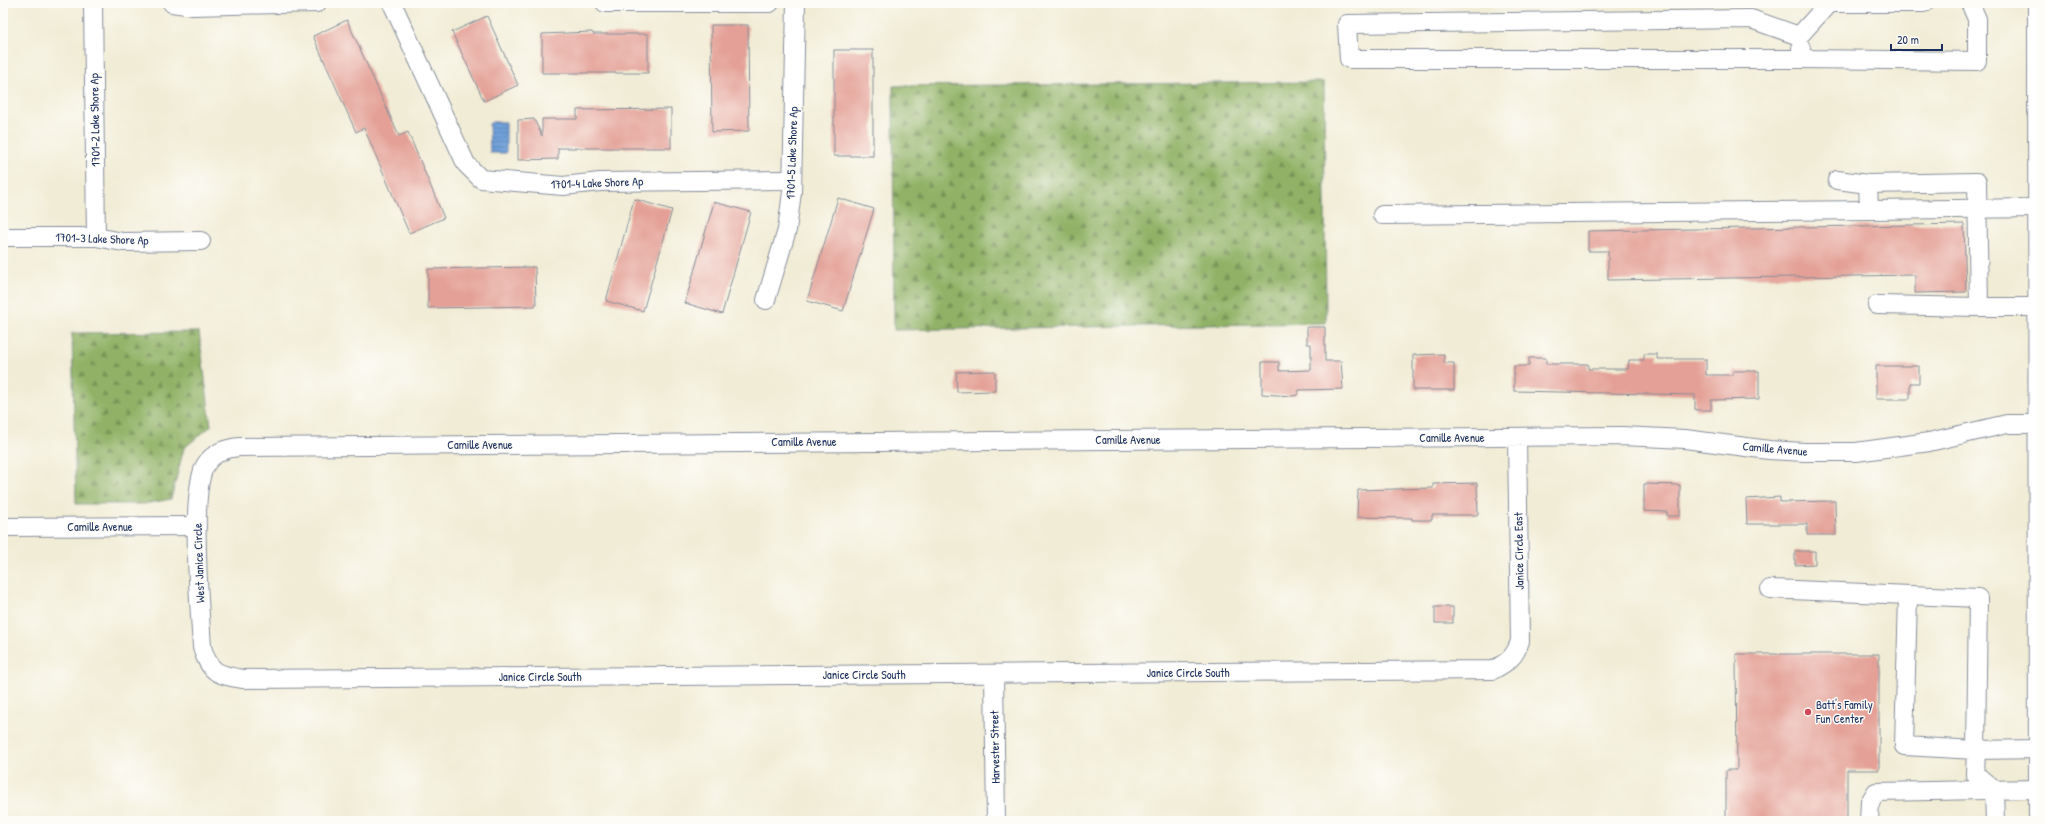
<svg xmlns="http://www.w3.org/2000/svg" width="2045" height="824" font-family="'Patrick Hand',sans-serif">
	<defs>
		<pattern id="forest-firs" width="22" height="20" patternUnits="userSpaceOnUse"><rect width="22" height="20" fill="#91b266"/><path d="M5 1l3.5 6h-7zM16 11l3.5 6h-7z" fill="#769157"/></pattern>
		<pattern id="water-rules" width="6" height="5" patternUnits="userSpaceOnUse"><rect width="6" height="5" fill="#70a0d9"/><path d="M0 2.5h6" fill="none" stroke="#5b83b3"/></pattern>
	</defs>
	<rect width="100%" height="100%" fill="#fdfcf7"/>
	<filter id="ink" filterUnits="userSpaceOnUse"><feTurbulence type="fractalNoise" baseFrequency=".025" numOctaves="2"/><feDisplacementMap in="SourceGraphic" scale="8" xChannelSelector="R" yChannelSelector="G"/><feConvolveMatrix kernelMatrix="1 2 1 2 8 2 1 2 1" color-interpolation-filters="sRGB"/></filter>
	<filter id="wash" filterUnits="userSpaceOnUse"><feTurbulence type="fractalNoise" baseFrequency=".012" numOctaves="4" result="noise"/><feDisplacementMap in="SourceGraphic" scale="16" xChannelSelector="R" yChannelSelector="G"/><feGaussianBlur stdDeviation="0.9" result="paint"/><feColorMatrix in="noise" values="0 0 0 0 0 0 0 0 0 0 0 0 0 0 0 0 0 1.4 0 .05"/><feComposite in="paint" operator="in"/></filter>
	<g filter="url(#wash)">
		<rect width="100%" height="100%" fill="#f1ecd5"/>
		<g fill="url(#forest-firs)" stroke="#567062">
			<path d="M1324,82L1326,323L894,330L893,86Z"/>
			<path d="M199,332L211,426L184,448L171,499L144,504H76L72,333Z"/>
		</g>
		<path fill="url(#water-rules)" stroke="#46689c" d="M492,122H506V153H490L489,124Z"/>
		<g id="blocks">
			<g fill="#e4a096">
				<path d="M487,16L518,85L484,101L452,32Z"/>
				<path d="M347,20L399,136L408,132L444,218L409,233L364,128L356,132L313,36Z"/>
				<path d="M711,25H748L749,131L712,132Z"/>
				<path d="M592,32L593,34H648V73H542V34Z"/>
				<rect x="834" y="50" width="39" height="106"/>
				<path d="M671,109V148H558V159L518,160V120L534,119L542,136V119H577V110Z"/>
				<path d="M838,198L874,209L843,311L807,301Z"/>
				<path d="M634,199L672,210L643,311L606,301Z"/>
				<path d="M714,202L751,212L722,314L685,303Z"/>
				<path d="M1964,224L1966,292L1915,293V275L1608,280V251H1588V231Z"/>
				<path d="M535,267L536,306L428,308V269Z"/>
				<path d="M1307,327H1325V361H1341L1343,389L1299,390L1297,395L1292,396L1262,394V362H1279V371L1311,370V344H1307Z"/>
				<path d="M1444,354V363H1454V390H1413V355Z"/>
				<path d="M1644,354H1657V359H1706V375H1733V371H1759V399L1711,400V410H1695V395L1514,391V366H1529V358H1546V364H1588V369H1628L1629,360H1644Z"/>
				<path d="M1876,366H1919V383H1910V399H1876Z"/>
				<path d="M995,371V391L957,392L956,372Z"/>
				<path d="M1477,483L1478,515H1432V520H1412V518L1357,517L1358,490L1433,488V484Z"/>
				<path d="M1644,484L1680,485V516H1667V512L1644,511Z"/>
				<path d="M1780,497V502L1835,501L1836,535H1807V524H1747L1746,499Z"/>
				<path d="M1795,551H1815V564L1795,565Z"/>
				<rect x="1435" y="607" width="18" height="16"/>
				<path d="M1736,654H1879V770H1847V821H1726V770H1737Z"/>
			</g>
		</g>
	</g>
	<g filter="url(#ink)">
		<use href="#blocks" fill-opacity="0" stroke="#868e9a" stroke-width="1"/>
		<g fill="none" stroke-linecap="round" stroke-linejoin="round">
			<g stroke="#868e9a" stroke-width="20">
				<g id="minor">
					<path d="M93,3L96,237"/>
					<path d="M172,3L193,6L317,3"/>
					<path d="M392,3L466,164L481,179L563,186L600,182L792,180"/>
					<path d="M605,3H770"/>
					<path d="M1827,3H1924"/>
					<path d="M1801,48L1802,59L1977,61V19L1970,3"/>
					<path d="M1802,59H1349L1347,24L1751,19L1799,36L1828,4"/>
					<path d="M1837,180L1868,184L1869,210L2039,208"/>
					<path d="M1868,184L1977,182L1979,307H2039"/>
					<path d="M1382,215L1869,210"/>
					<path d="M3,237H96L123,242L201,241"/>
					<path d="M766,300L787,230L792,192L796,3"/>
					<path d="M1877,305L1979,307"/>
					<path d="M1517,437L1520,641C1515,657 1508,662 1493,670L243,679C217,675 209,672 202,647C200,611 189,490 206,464C214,452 227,448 240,447L1622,436L1685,439L1769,450L1805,452H1856L1929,442L2007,424H2039"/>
					<path d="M3,527L197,526"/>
					<path d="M1770,589L1978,598L1976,750L2039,749"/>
					<path d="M1908,596L1904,746L1976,750L1975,774L1994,790L1995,821"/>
					<path d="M994,674L996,821"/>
					<path d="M1869,821L1870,802L1876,792L2040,789"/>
				</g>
			</g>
			<g stroke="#868e9a" stroke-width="24">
				<path id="major" d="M2039,3L2040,821"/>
			</g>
			<use href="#minor" stroke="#fff" stroke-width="18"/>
			<use href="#major" stroke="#fff" stroke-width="22"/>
		</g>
	</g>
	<circle fill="#d1495b" stroke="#fdfcf7" stroke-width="1.5" cx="1808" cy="712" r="4"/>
	<g text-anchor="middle" stroke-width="3" stroke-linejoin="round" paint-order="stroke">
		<g font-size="12" fill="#1b2f5e" stroke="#fdfcf7">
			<text transform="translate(95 120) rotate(-91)" y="4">1701-2 Lake Shore Ap</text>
			<text transform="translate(792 153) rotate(-88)" y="4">1701-5 Lake Shore Ap</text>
			<text transform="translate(597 183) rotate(-2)" y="4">1701-4 Lake Shore Ap</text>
			<text transform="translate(102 239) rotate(2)" y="4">1701-3 Lake Shore Ap</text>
			<text x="1452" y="442">Camille Avenue</text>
			<text x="1128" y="444">Camille Avenue</text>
			<text x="804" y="446">Camille Avenue</text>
			<text x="480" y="449">Camille Avenue</text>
			<text transform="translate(1775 449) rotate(5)" y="4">Camille Avenue</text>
			<text x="100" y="531">Camille Avenue</text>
			<text transform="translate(1519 551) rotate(-91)" y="4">Janice Circle East</text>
			<text transform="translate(199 563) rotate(-92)" y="4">West Janice Circle</text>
			<text x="1188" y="677">Janice Circle South</text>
			<text x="864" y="679">Janice Circle South</text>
			<text x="540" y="681">Janice Circle South</text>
			<text transform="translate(995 747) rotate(-91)" y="4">Harvester Street</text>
		</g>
		<g font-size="12" fill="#1b2f5e" stroke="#fdfcf7" text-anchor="start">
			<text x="1816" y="709">Batt's Family<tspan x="1816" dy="14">Fun Center</tspan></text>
		</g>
	</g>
	<rect width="2045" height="824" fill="none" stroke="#fdfcf7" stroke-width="16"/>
	<path d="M1891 44v6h51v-6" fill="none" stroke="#1b2f5e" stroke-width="2"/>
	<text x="1897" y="44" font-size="12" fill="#1b2f5e" stroke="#fdfcf7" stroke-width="3" paint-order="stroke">20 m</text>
</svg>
